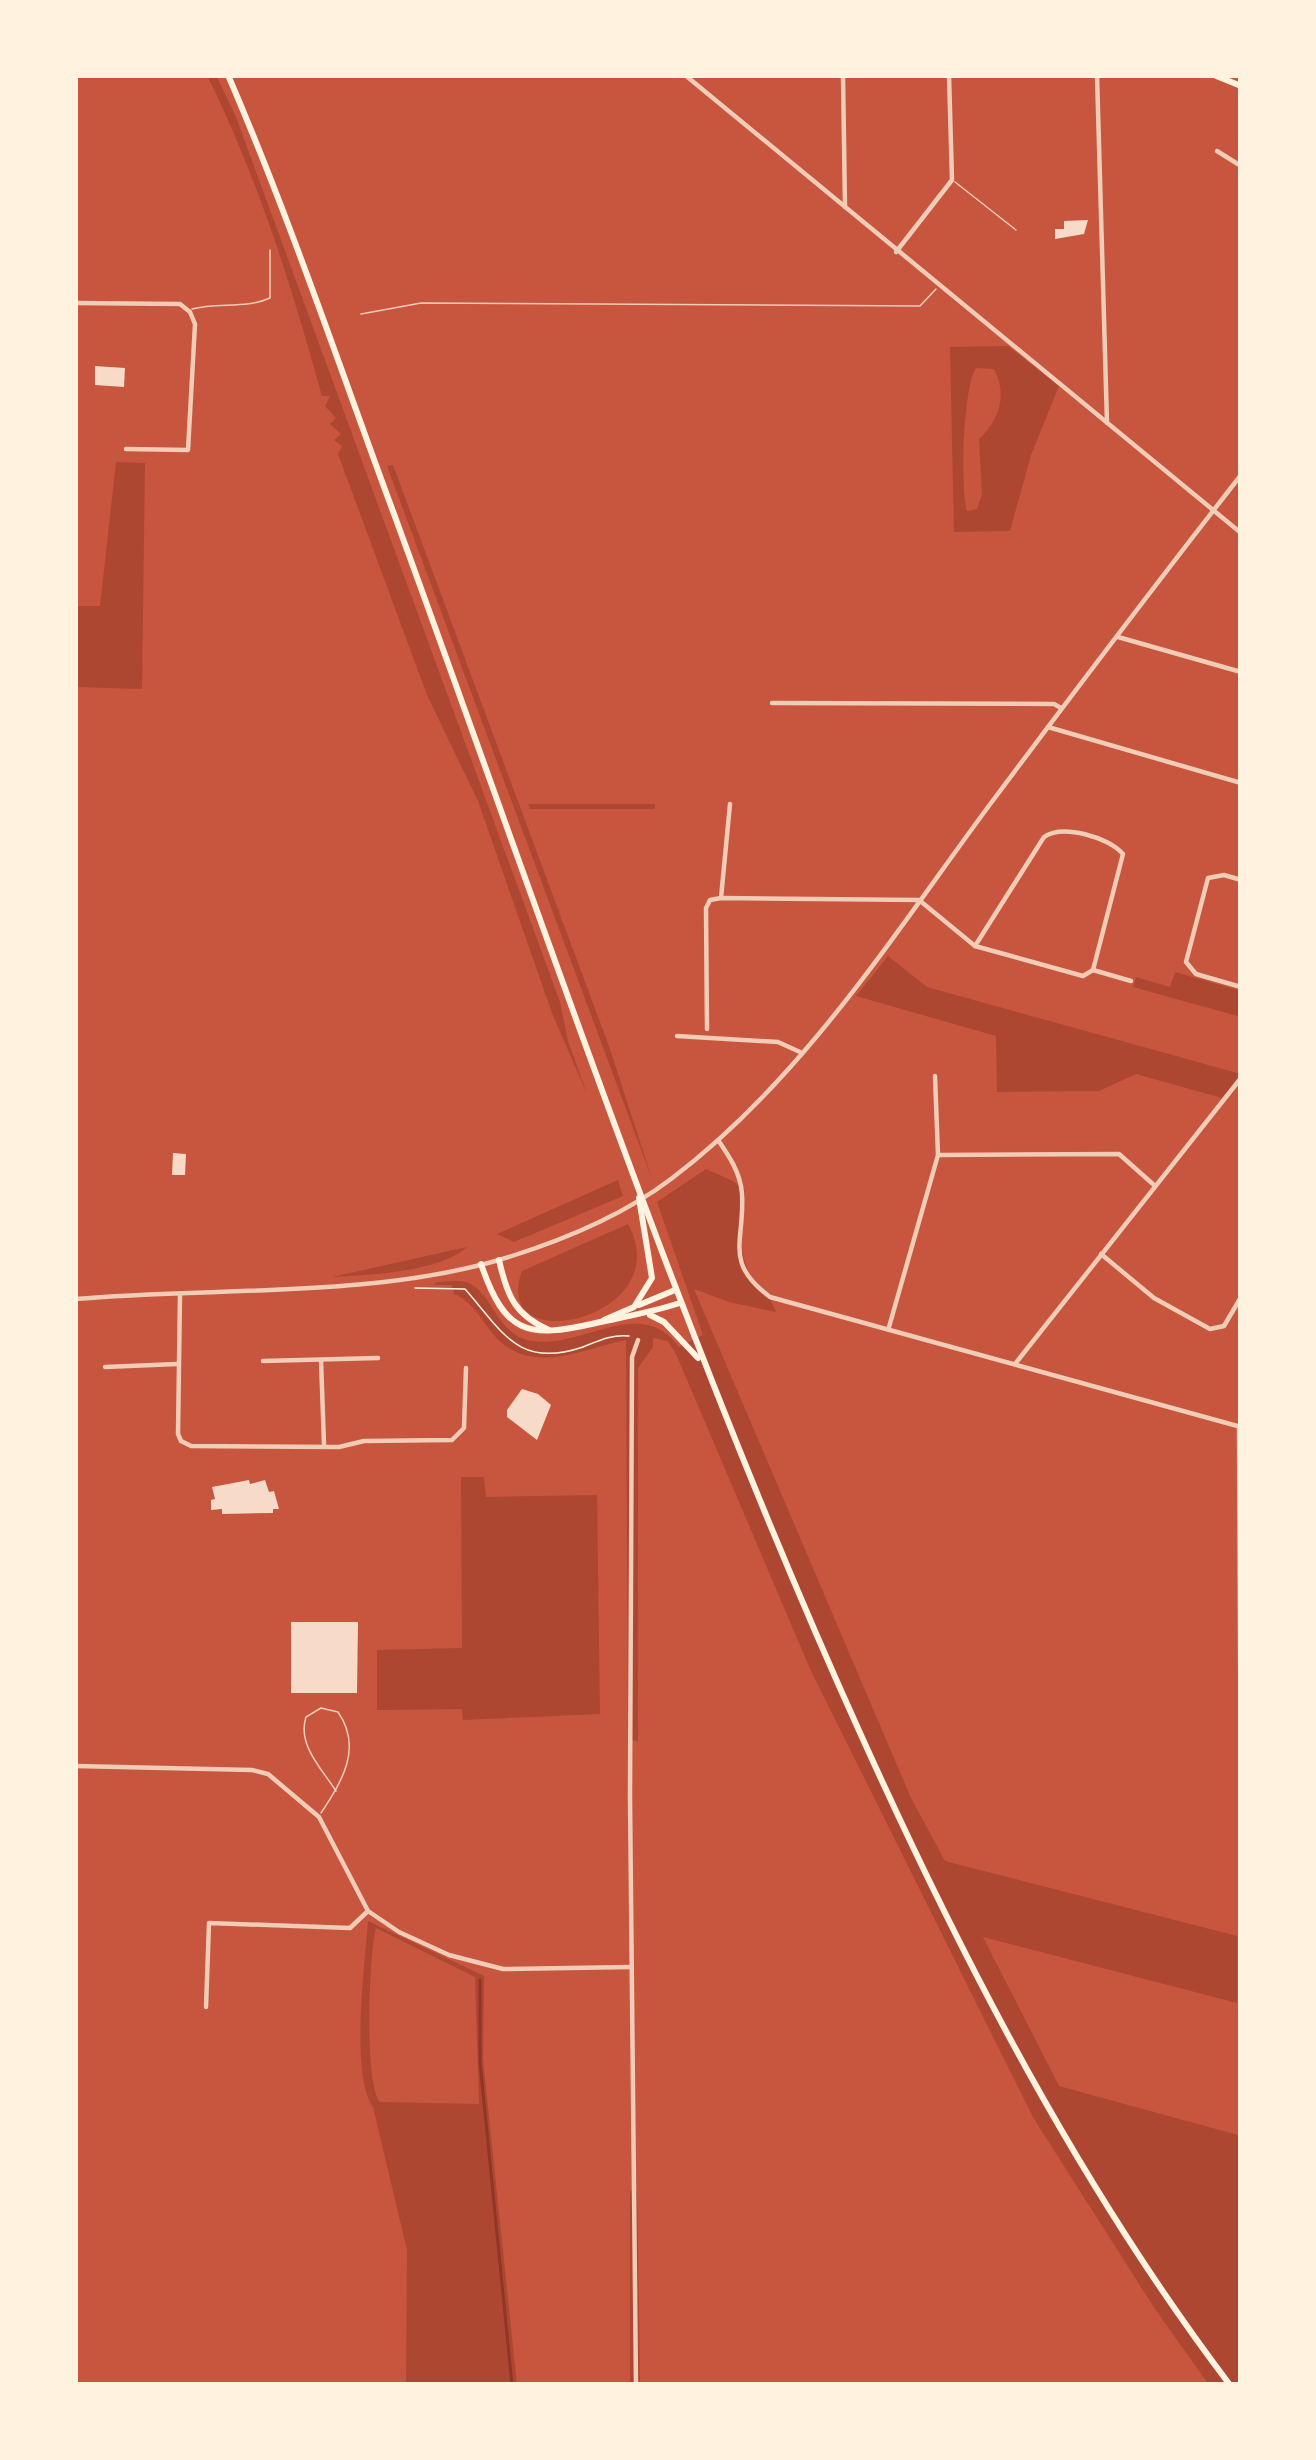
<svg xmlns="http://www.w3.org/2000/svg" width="1316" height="2460" font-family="'PT Sans',sans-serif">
	<rect width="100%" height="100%" fill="#c8553d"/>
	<g fill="#ae4732" fill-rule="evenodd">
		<path d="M207,75H216L236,117L560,1002L568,1041L587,1094L552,1013L478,801L427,695L338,454L342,446L334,440L341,434L330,424L336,418L325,406L330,396H322C292,287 257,176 207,75Z"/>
		<path d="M1008,346L1059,386L1031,455L1010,531L954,532L950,347ZM976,368L994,369C1008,395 999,420 979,439L982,494L977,509L967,511C960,488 963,387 976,368Z"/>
		<path d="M116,462L145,463L142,689L75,687V606H100Z"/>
		<path d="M393,465L610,1049L652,1179L387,466Z"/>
		<path d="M528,804H655V809H530Z"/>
		<path d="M888,956L927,987L1241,1074L1222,1098L1136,1074L1099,1091L997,1092L996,1036L856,996Z"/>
		<path d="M1175,972L1241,991V1017L1133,987L1136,977L1170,987Z"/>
		<path d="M706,1169L733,1181L745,1191C743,1219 735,1256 754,1280C764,1292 770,1296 776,1312L729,1302L694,1289L911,1798L945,1861L1237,1936V2003L983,1937L1059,2086L1238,2135L1241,2385H1209L1155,2309L1034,2119L811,1671L676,1354L668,1341L653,1338V1347L638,1368V1741L628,1740L626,1340C581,1349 530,1378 493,1334C480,1318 473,1302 454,1294L452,1285H433L437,1282C445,1282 457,1280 465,1282C492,1288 495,1335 532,1341C582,1349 641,1294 679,1347L703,1335L657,1202Z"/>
		<path d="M618,1180L623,1196L514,1242L497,1234Z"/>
		<path d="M628,1224C680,1318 489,1362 522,1271Z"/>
		<path d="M467,1247C440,1272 369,1275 332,1277Z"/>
		<path d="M461,1477H484L486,1497L597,1495L600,1714L463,1720L462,1709L377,1710V1650L462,1648Z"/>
		<path d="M368,1921L484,1976L483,2059L517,2385H406L407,2250L373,2107C350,2074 365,1964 368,1921ZM376,1928L475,1977L479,2104L380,2102C364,2085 369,1953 376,1928Z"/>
		<path d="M630,2191H637L640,2385H630Z"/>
	</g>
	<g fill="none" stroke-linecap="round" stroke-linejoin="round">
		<path stroke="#8f3625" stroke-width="3" d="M480,1980V2062L512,2385"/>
	</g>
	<g fill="#f7dbc8">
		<path d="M1088,220L1084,234L1055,239V229H1064V221Z"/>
		<path d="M95,366L125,368L124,387L95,385Z"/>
		<path d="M173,1153L186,1154L185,1175H172Z"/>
		<path d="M522,1389L538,1394L551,1405L537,1440L507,1417V1410Z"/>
		<path d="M249,1480L250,1484L265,1480L269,1492L274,1491L279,1509H273V1513L222,1514V1509L211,1510V1500L215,1499L212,1487Z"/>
		<path d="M291,1622H358L357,1693H291Z"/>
	</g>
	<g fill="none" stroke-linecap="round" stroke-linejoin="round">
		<path stroke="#fff3e0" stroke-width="1.5" d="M415,1288L465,1289C503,1332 518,1369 583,1347C598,1341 612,1334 629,1336"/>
		<g stroke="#f1ccb7" stroke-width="1.5">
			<path d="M955,182L1016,230"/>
			<path d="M192,309C218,302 246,309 270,298V250"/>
			<path d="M361,314L421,303L920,306L936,289"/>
			<path d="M321,1813C342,1781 363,1748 338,1712L321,1708L306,1717C297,1745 322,1769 336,1791"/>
		</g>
		<g stroke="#f1ccb7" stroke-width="4.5">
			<path d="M843,75L845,207"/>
			<path d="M1097,75L1107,423"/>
			<path d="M1217,151L1241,166"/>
			<path d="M896,252L952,180L949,75"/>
			<path d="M75,303L180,304L190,312L195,324L188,450L126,449"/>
			<path d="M1118,637L1241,672"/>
			<path d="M772,703L1054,704L1061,708"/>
			<path d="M1048,727L1241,783"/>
			<path d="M1241,880L1224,875L1208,878L1186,962L1196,974L1241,987"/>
			<path d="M721,898L730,804"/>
			<path d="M975,946L1044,837C1063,824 1108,837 1123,854L1093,970L1131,981"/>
			<path d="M707,1029L706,908L710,900L721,898L919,900L975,946L1083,976L1093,970"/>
			<path d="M677,1036L778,1042L800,1052"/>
			<path d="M718,1140C729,1156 740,1172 742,1193C745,1242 723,1262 770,1297L1241,1427"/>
			<path d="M938,1155L1119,1154L1154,1185"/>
			<path d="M1101,1254L1154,1298L1210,1329L1224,1326L1241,1297"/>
			<path d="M180,1294L178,1434L181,1441L191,1446L339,1447L364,1441L452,1440L464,1428L466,1368"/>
			<path d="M889,1327L938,1155L935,1076"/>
			<path d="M321,1360L324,1444"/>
			<path d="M263,1361L378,1358"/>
			<path d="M1015,1364L1241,1078"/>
			<path d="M105,1367L177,1364"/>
			<path d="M1239,1428L1241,1830"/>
			<path d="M75,1766L252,1770L268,1774L319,1817L368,1911L399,1932L449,1955L503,1969L630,1967"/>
			<path d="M206,2007L209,1923L350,1928L368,1911"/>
			<path d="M636,2385L630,1797L632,1357L638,1340"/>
		</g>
		<g stroke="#f1ccb7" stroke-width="4.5">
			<path d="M685,75L1241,533"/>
			<path d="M75,1299C211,1287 369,1298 499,1260C559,1242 621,1217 671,1179C801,1081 892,937 988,807C1071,696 1155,585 1241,475"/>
		</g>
		<path stroke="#fff3e0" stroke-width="6" d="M1214,75L1241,86"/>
		<g stroke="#fff3e0" stroke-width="6">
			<path d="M228,75C290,219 340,368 394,514C544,924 681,1338 861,1735C963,1961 1080,2187 1230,2385"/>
			<path d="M499,1260C507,1296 515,1315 549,1330"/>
			<path d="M481,1264C505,1334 527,1339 596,1323C624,1317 652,1312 680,1303"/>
			<path d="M639,1305L675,1290"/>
			<path d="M650,1315L664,1322L698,1358"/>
			<path d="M604,1320L634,1307L652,1278L639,1198"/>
		</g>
	</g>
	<rect width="1316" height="2460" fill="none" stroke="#fff3e0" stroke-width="156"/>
</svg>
